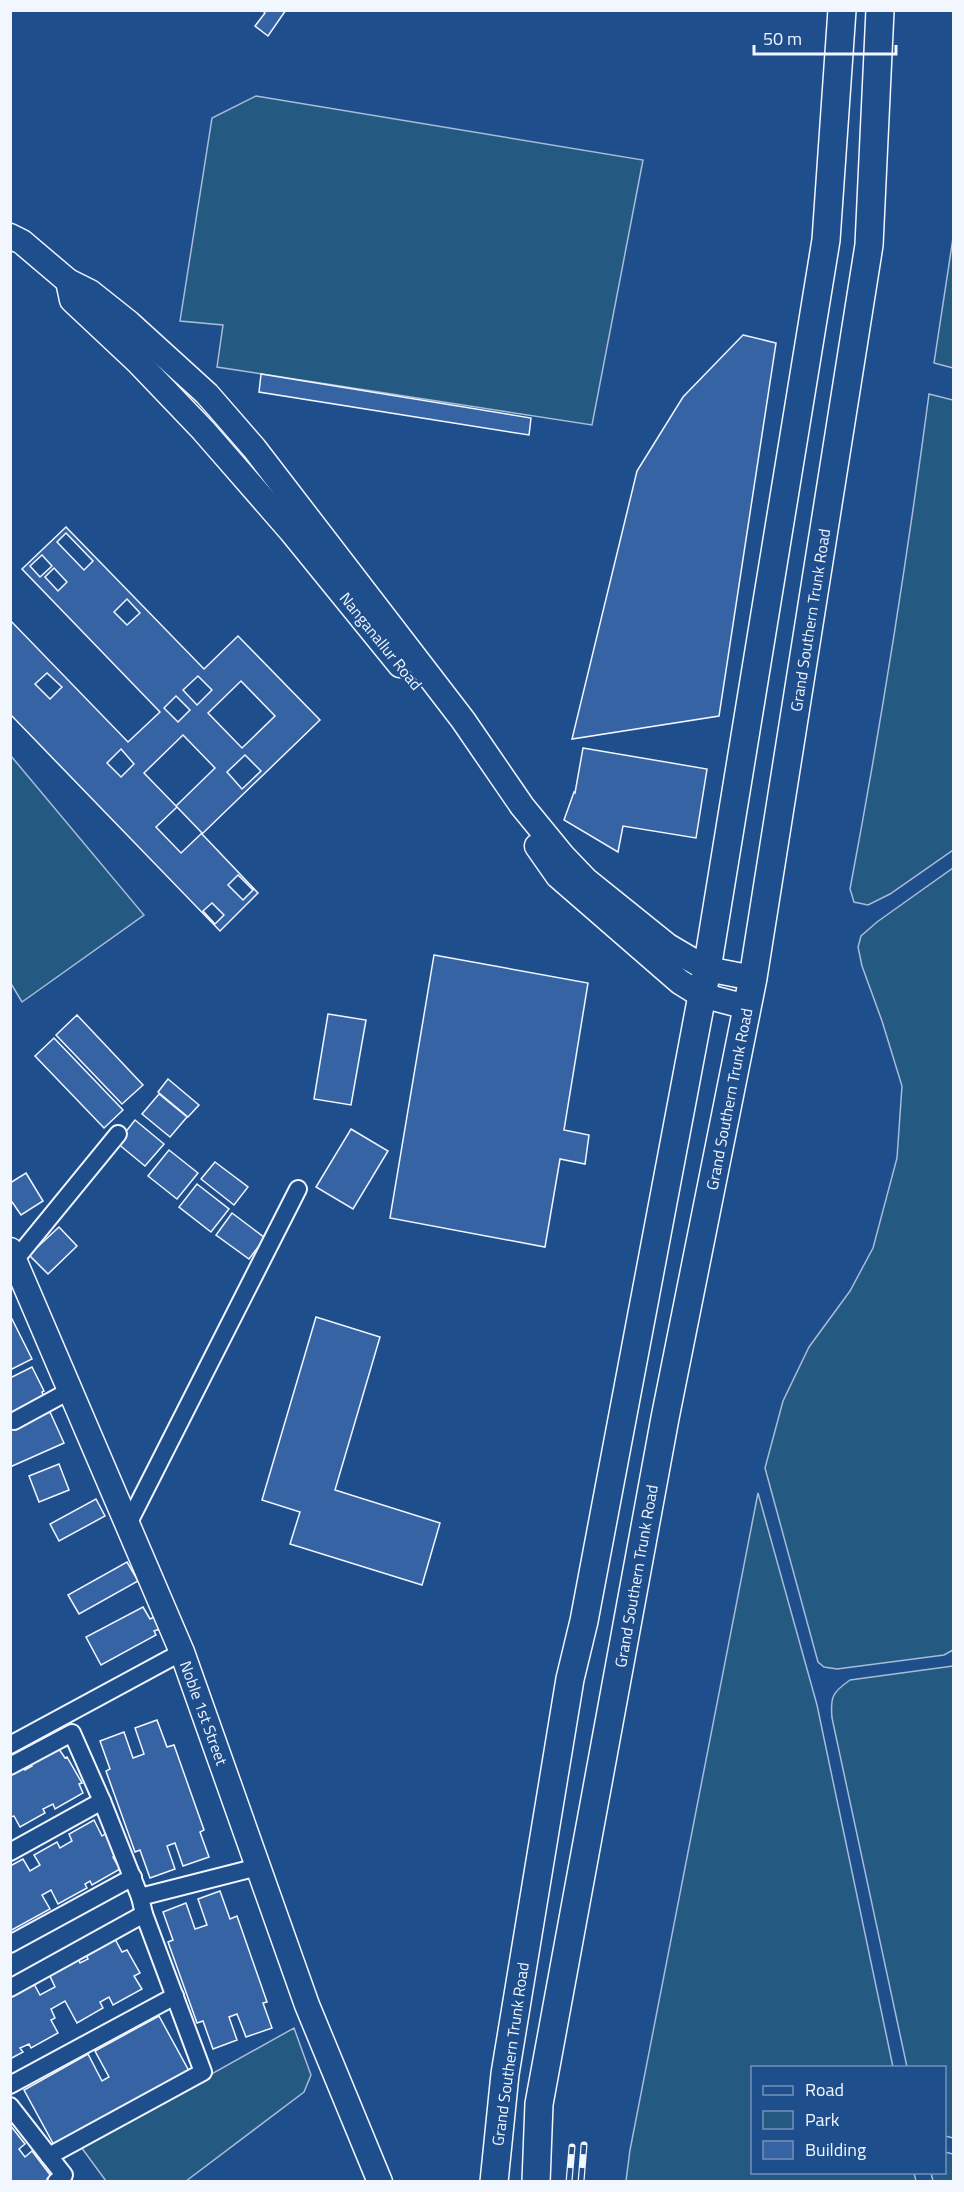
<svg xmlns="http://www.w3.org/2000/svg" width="964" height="2192" font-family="'Titillium Web',sans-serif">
	<rect width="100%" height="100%" fill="#1f4e8c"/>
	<g fill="#245a82" stroke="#a8bbd7" stroke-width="1.5">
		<path d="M256,96L643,160L592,425L217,367L223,325L180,321L212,118Z"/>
		<path d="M953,238L954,368H953L934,363Z"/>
		<path d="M929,394L953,400V850L890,894L868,905L854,902L850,889C881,725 907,560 929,394Z"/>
		<path d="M11,756L144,915L22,1002L10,982Z"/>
		<path d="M953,868V1650L944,1655L837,1669L824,1667L818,1662L765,1468L783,1401L809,1347L850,1291L873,1248L897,1158L902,1086L882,1021L862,966L858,947L861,936L877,922Z"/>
		<path d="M758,1493L817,1705L893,2067L752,2068V2172L914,2173L916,2181H626L630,2150Z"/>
		<path d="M953,1666H954L953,2138L945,2136L944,2068L907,2067L832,1718C830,1696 833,1692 850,1680Z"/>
		<path d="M294,2028L311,2075L304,2092L186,2181H106L81,2147Z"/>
		<path d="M945,2152L953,2154V2181H933L931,2173L944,2172Z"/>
	</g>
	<g fill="#3563a3" stroke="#f2f6ff" stroke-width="1.5" fill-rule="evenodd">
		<path d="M262,10H286L268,36L255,26L265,13Z"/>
		<path d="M743,335L776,343L719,716L572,739L637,471L683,397Z"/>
		<path d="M261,374L531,418L529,435L259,392Z"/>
		<path d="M66,527L204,669L238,636L320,720L202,834L258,893L220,931L10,714V620L128,742L160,712L22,569ZM66,533L93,561L84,570L57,542ZM42,555L52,566L40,577L30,566ZM54,568L67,582L58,591L45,577ZM127,599L140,613L127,625L114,612ZM47,673L62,687L50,699L35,684ZM198,676L212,690L197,705L183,690ZM241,681L275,716L242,748L208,713ZM176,696L190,710L178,722L164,708ZM183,735L215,768L176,806L144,773ZM121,749L134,764L121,777L107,763ZM245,755L261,771L242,789L227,772ZM177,807L202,833L181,853L156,827ZM238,875L253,890L243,900L228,885ZM212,903L224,915L215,924L203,911Z"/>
		<path d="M583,748L707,769L696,838L623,826L618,852L564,820L574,792L575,793Z"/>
		<path d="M434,955L588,983L564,1130L589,1135L585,1164L560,1159L545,1247L390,1218Z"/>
		<path d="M328,1014L366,1020L351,1105L314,1099Z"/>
		<path d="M77,1015L143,1085L122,1104L56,1035Z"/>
		<path d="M54,1038L123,1110L104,1128L35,1056Z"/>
		<path d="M168,1079L199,1105L188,1117L158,1092Z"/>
		<path d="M159,1094L187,1117L170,1137L142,1114Z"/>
		<path d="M135,1120L164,1144L145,1166L117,1143Z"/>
		<path d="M351,1129L388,1151L353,1209L316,1187Z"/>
		<path d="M169,1150L198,1173L177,1199L148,1176Z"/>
		<path d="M215,1162L248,1187L234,1205L201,1179Z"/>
		<path d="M26,1173L43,1201L21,1215L10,1199V1183Z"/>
		<path d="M197,1184L229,1209L211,1232L179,1207Z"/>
		<path d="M232,1213L265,1238L249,1259L216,1235Z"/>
		<path d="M59,1227L77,1246L48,1274L29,1255Z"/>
		<path d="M11,1317L32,1359L10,1370V1317Z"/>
		<path d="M316,1317L380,1337L335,1490L440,1523L422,1585L290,1544L300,1512L262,1500Z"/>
		<path d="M32,1367L44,1391L42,1392L45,1400L14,1416L10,1409V1378Z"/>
		<path d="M50,1412L64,1443L10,1467V1429Z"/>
		<path d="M59,1464L69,1490L39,1502L29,1476Z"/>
		<path d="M96,1499L105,1516L59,1541L50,1524Z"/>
		<path d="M127,1562L138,1581L79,1614L68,1595Z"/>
		<path d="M143,1607L150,1619L154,1617L160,1629L154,1631L156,1635L101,1665L86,1637Z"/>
		<path d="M157,1720L167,1747L174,1745L204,1830L200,1832L209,1857L183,1866L175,1843L167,1846L175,1869L150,1878L140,1850L135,1852L106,1771L110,1769L100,1741L124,1732L133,1758L144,1754L135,1728Z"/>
		<path d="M57,1746L65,1758L67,1757L82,1783L79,1784L83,1793L55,1809L53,1804L43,1809L45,1813L20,1827L14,1816L10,1817V1771L22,1764L25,1770L32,1766L29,1762Z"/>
		<path d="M94,1820L102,1836L105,1834L117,1855L113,1857L120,1869L92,1885L90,1881L85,1884L87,1888L58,1904L51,1890L42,1895L50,1909L10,1931V1866L23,1859L30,1871L40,1865L34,1855L57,1842L60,1848L72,1841L69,1834Z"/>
		<path d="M220,1891L230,1919L237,1916L267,2002L263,2003L272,2028L246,2037L237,2014L229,2017L237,2040L213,2049L203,2021L197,2023L168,1942L173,1940L163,1912L186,1903L195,1929L207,1925L198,1899Z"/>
		<path d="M115,1939L122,1952L127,1950L140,1973L134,1976L142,1989L113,2005L109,1997L100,2002L103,2008L77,2023L65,2001L51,2009L55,2018L51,2020L58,2033L31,2048L29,2044L20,2048L23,2052L10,2059V1997L34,1984L40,1995L55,1987L49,1974L78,1958L80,1963L88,1959L86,1955Z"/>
		<path d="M159,2016L189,2071L54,2145L24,2090L88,2054L102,2081L109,2077L95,2051Z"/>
		<path d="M10,2125L25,2144L19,2149L25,2157L32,2151L51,2176L45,2182H10Z"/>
	</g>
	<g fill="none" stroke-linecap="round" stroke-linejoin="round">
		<g stroke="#f2f6ff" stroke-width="20">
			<g id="street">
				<path d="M15,1260L118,1134"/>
				<path d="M14,1421L71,1390"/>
				<path d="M127,1526L298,1189"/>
				<path d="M10,1745L182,1652"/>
				<path d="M10,1766L72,1733L102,1801L140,1897L258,1867"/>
				<path d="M10,1852L102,1801"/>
				<path d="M10,1944L133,1877"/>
				<path d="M10,1988L144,1914"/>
				<path d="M10,2085L175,1996"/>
				<path d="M10,2106L49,2156L203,2072L144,1914L140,1897"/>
				<path d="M49,2156L64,2175L56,2182"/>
			</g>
		</g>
		<g stroke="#f2f6ff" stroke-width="27">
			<g id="secondary">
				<path d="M10,236L22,242L68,281L90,292L129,323L207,394L254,448L463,720L522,806L563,856L586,880L668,946L707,969L753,978"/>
				<path d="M68,281L72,300L138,362L203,430L291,531L400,665"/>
				<path d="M537,846L558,876L680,982L701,995L747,1007"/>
				<path d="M10,1250L182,1652L307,2005L380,2182"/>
			</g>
		</g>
		<g stroke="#f2f6ff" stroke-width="30">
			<g id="primary">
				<path d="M494,2182L505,2074L570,1679L584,1621L707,969L826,240L842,10"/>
				<path d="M536,2182L539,2104L665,1418L753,978L869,245L880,10"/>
			</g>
		</g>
		<use href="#street" stroke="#1f4e8c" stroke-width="16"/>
		<use href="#secondary" stroke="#1f4e8c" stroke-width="24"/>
		<use href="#primary" stroke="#1f4e8c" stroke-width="27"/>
		<g stroke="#f2f6ff" stroke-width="7">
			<g id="rail">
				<path d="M569,2182L572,2147"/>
				<path d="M581,2182L584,2145"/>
			</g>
		</g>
		<use href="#rail" stroke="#1f4e8c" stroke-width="4.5" stroke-dasharray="14" stroke-linecap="butt"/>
	</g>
	<g text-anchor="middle" stroke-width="4.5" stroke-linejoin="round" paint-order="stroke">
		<g font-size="16" fill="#f2f6ff" stroke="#1f4e8c">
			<text transform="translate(810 620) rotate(-81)" y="6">Grand Southern Trunk Road</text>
			<text transform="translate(381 641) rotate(51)" y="6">Nanganallur Road</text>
			<text transform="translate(729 1099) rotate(-79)" y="6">Grand Southern Trunk Road</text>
			<text transform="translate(636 1576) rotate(-80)" y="6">Grand Southern Trunk Road</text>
			<text transform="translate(204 1713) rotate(70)" y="6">Noble 1st Street</text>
			<text transform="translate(510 2054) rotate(-82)" y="6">Grand Southern Trunk Road</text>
		</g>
	</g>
	<rect width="964" height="2192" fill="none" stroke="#f2f6ff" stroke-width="24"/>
	<rect x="751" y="2066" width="195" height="108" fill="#1f4e8c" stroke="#7391ba" stroke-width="1.5"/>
	<rect x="763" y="2086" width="30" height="9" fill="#1f4e8c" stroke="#7391ba" stroke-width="1.5"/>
	<text x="805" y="2096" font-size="18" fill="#f2f6ff">Road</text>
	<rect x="763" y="2111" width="30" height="18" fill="#245a82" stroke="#7391ba" stroke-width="1.5"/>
	<text x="805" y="2126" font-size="18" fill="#f2f6ff">Park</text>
	<rect x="763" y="2141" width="30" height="18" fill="#3563a3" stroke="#7391ba" stroke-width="1.5"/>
	<text x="805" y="2156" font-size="18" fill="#f2f6ff">Building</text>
	<path d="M754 45v9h142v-9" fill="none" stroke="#f2f6ff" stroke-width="3"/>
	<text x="763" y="45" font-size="18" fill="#f2f6ff" stroke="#1f4e8c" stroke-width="4.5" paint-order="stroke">50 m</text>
</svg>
